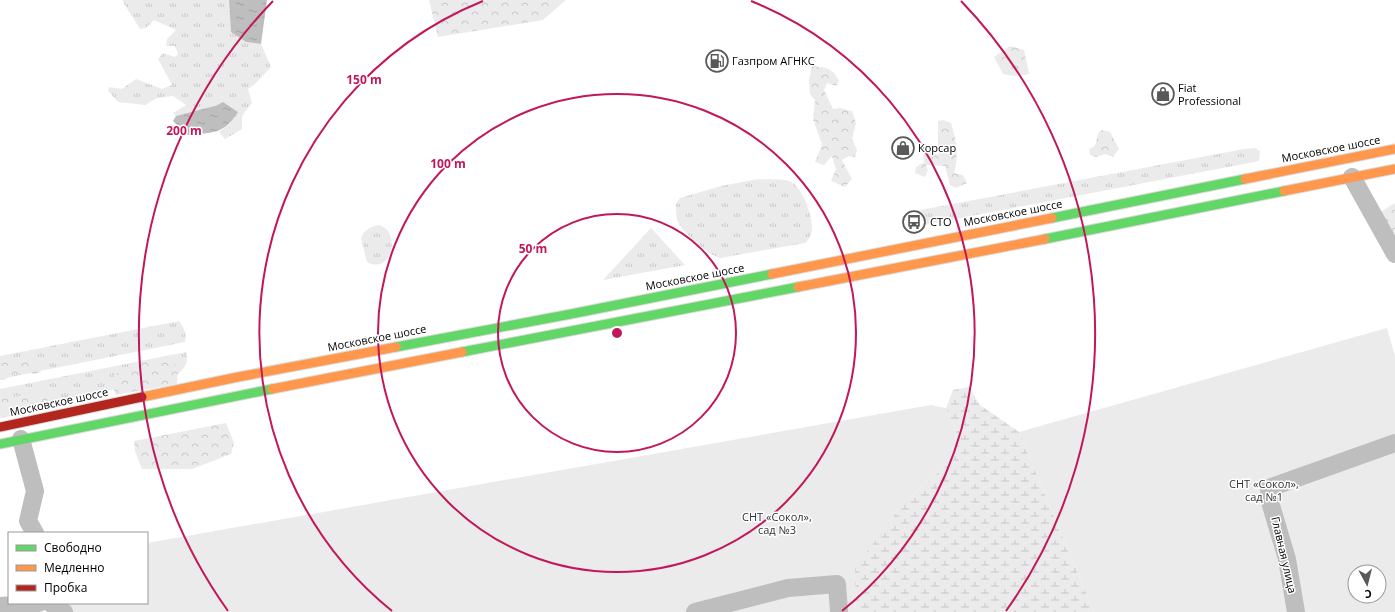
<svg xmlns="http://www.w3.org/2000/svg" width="1395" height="612" font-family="'Open Sans',sans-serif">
	<defs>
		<pattern id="grass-tufts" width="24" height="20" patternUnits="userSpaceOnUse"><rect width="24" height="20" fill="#ebebeb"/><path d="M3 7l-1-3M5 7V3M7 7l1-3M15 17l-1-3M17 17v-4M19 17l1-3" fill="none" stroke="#c8c8c8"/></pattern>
		<pattern id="forest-crowns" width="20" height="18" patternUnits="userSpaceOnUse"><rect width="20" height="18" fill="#ebebeb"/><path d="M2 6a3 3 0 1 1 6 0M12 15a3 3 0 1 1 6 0" fill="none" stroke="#c8c8c8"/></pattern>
		<pattern id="wetland-marsh" width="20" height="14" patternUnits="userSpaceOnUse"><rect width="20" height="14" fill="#ebebeb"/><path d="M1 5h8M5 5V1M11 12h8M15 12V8" fill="none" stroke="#c8c8c8"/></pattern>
		<pattern id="water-ripples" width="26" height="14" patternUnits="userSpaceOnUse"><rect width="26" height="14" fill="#bebebe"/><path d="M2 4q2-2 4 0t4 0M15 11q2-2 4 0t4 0" fill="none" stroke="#a2a2a2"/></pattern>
	</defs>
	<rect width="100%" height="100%" fill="#fff"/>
	<g fill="url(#grass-tufts)">
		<path d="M123,0H229L231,32L246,42L261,44L271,67L255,84L248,89L252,103L242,116V129L225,139L219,132L231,123L218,105L176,116L173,113L186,105L173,96L157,98L145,105L118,102L108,91L109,87L122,89L136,79L162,89L172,85L158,59L163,53L175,57L178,54L175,46H166L167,39L176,30L154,20L146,28L140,29L123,2Z"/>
		<path d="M1255,148L1260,151L1259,161L908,228L902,227V217L910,212L1244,149Z"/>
		<path d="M758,179C767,180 780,178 789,181C802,185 812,215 812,227C812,233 810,239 805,243L720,258C708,255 682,232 677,220C676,215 676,209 676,204L680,198L721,186Z"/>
		<path d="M380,225C383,227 386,229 388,231C398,246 387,273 367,262L361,238C365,229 371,226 380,225Z"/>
		<path d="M651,228L685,265L603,280Z"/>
		<path d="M179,321C184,328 187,333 185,342L0,379V356Z"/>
		<path d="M186,352C190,364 182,371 173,378L0,411V389Z"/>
	</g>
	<g fill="url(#forest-crowns)">
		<path d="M429,0H566L543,20L438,37Z"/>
		<path d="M1010,46L1024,50L1029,74L1014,76L1003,74L994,57Z"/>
		<path d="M812,66C827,68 832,67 839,81L836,86L827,83L824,90L833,109L840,108L852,111L856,123L852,139L857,150L855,157L849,156L842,160L852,179L845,187L831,181L836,169L832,156L824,165L815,162L822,144L813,119L815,100L810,94L809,80Z"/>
		<path d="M943,120L951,123C957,143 959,153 954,173L963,175L967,183L956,188L950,185L945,166L926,165L928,170L925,177L915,173L916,167L924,162L923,155L928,150L938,155V121Z"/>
		<path d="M1101,130L1110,132L1119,149L1113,157L1105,154L1096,157L1090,155L1089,149L1095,146L1098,134Z"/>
		<path d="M1395,203V246L1377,214Z"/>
		<path d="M168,357L178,368L177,384L116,395L111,383L115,374L135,363Z"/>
		<path d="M23,358H34L41,372L35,374L20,371L4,380H0V361Z"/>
		<path d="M45,392L50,409L0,418V399Z"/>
		<path d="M226,423L234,443L231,454L192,469H142L135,451L134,441Z"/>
	</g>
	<path fill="url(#wetland-marsh)" d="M969,387L980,405L1019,432L1094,612H856L854,568L905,501L954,459L956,429L946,408L953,390Z"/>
	<g fill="#ebebeb" fill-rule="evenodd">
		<path d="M1387,328L1395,356V612H1094L1019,432ZM1355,572H1379V596H1355Z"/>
		<path d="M931,405L946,408L956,429L954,459L905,501L855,568L856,612H57L61,603H147V543Z"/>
	</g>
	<g fill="url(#water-ripples)">
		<path d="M229,0H267L261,44L246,42L231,32Z"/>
		<path d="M223,102L238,112C223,135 214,132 188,135L173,121L176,116L218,105Z"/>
	</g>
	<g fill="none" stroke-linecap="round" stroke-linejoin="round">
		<g stroke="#dbdbdb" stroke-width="11">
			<g id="fast">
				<path d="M1052,218L1245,179"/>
				<path d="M1045,239L1284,191"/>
				<path d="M396,347L571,314L772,274"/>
				<path d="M462,352L798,287"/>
				<path d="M0,444L272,389"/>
			</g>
		</g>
		<g stroke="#dbdbdb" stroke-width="11">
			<g id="slow">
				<path d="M1245,179L1395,149"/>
				<path d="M1284,191L1395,169"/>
				<path d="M772,274L1052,218"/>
				<path d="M798,287L1045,239"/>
				<path d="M272,389L462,352"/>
				<path d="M142,397L238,377L396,347"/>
			</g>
		</g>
		<g stroke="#dbdbdb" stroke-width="11">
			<path id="jam" d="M0,427L142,397"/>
		</g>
		<g stroke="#bebebe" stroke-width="18">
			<path d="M1352,177L1395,254"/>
			<path d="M21,439L35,491L28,521L35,533"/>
			<path d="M50,603L64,612"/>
			<path d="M0,606L39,603"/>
			<path d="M695,612L788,588L837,584L839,612"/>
			<path d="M1296,612L1287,559L1270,502L1269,488L1395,443"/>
		</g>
		<use href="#fast" stroke="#63d668" stroke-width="9"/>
		<use href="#slow" stroke="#ff974d" stroke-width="9"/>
		<use href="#jam" stroke="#b3261e" stroke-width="9"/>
	</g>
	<g fill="none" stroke="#c2185b" stroke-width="2">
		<circle cx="617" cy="333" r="119"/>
		<circle cx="617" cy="333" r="239"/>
		<path d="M392 611A358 358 0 0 1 483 1M751 1A358 358 0 0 1 842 611"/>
		<path d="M228 611A478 478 0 0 1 273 1M961 1A478 478 0 0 1 1006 611"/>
	</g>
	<defs>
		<g id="fuel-ring" transform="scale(1.15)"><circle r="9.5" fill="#fff" stroke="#595959" stroke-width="1.5"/><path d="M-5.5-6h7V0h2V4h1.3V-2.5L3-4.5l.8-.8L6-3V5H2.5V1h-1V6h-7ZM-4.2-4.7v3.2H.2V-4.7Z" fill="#595959"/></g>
		<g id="shop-ring" transform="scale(1.15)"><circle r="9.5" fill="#fff" stroke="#595959" stroke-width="1.5"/><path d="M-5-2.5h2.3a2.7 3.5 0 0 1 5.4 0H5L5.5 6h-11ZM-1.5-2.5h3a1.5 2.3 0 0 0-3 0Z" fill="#595959"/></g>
		<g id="bus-ring" transform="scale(1.15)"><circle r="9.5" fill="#fff" stroke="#595959" stroke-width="1.5"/><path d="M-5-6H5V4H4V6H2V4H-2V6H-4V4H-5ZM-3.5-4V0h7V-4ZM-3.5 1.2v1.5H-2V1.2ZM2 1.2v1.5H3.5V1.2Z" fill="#595959"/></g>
	</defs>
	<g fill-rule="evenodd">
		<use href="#fuel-ring" x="717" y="61"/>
		<use href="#shop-ring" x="1163" y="94"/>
		<use href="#shop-ring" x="903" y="148"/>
		<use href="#bus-ring" x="914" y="222"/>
	</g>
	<g text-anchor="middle" stroke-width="3" stroke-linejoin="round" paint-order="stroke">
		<g font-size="11" fill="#000" stroke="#fff" text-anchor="start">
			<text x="732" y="65">Газпром АГНКС</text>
			<text x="1178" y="92">Fiat<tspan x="1178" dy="13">Professional</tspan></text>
			<text x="918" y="152">Корсар</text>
			<text x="930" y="226">СТО</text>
		</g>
		<g font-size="11" fill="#000" stroke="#fff">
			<text transform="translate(1331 149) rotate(-11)" y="4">Московское шоссе</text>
			<text transform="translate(1013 213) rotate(-11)" y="4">Московское шоссе</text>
			<text transform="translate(695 277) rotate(-11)" y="4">Московское шоссе</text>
			<text transform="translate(377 338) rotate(-11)" y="4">Московское шоссе</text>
			<text transform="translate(59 402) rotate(-12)" y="4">Московское шоссе</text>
			<text transform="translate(1284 555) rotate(77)" y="4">Главная улица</text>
		</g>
		<g font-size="11" fill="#323232" stroke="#fff">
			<text x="1264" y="488">СНТ «Сокол»,<tspan x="1264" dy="13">сад №1</tspan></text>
			<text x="777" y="521">СНТ «Сокол»,<tspan x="777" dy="13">сад №3</tspan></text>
		</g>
	</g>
	<circle cx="617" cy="333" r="6" fill="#c2185b" stroke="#fff" stroke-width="2"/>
	<g font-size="12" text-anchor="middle" font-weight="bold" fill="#c2185b" stroke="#fff" stroke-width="3" stroke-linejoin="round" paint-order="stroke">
		<text x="364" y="84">150 m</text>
		<text x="184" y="135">200 m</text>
		<text x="448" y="168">100 m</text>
		<text x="533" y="253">50 m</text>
	</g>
	<rect x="8" y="532" width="140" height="72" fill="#ffffff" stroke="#999999"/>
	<rect x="16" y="545" width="20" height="6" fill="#63d668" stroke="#999999"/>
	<text x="44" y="552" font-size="12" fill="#000000">Свободно</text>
	<rect x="16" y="565" width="20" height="6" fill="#ff974d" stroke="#999999"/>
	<text x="44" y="572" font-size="12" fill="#000000">Медленно</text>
	<rect x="16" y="585" width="20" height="6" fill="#b3261e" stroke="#999999"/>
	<text x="44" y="592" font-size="12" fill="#000000">Пробка</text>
	<g transform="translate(1367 584) rotate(173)"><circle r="19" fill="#ffffff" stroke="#999999"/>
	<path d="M0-3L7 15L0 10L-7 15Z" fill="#595959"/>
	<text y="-6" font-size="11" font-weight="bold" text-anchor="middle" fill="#000000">С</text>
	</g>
</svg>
